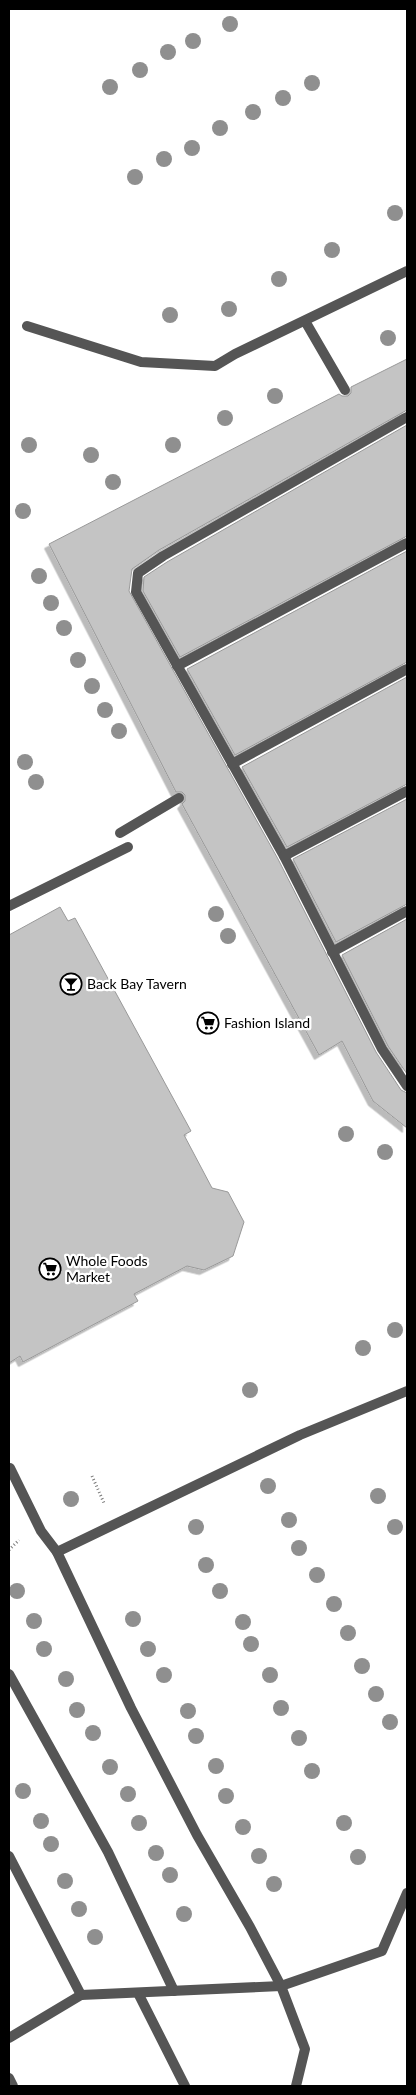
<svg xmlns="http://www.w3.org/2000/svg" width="416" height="2095" font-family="Lato,sans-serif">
	<defs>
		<filter id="shadow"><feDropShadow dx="-4.5" dy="4.5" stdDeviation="0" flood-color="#0004"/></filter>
	</defs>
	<rect width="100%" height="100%" fill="#fff"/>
	<g fill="#c4c4c4" stroke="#999" filter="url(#shadow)">
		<path d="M407,359V410L159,550L132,569L129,591L278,859L376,1052L401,1090L407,1093V1128L373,1101L342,1041L319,1055L182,804L185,801V795L182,792H176L49,544L339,394L342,396H348L351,393V387Z"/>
		<path d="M407,425V536L180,657L143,591L144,577L167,562Z"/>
		<path d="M407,551V662L235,755L187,669Z"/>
		<path d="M407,677V784L287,847L242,767Z"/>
		<path d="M407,799V904L336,942L293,859Z"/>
		<path d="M60,907L68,921L75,918L191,1131L184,1135L212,1188L228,1192L244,1222L233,1256L204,1270L187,1266L134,1294L138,1301L23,1362L20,1356L9,1363V935Z"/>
		<path d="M407,919V1074L388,1046L342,955Z"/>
	</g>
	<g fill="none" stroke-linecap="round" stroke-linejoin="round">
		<g stroke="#777" stroke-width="3" stroke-dasharray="1 2.5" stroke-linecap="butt">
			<path d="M92,1476L104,1503"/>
			<path d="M9,1550L19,1540"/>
		</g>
		<g stroke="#555" stroke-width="10">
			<path d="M305,321L345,390"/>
			<path d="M27,326L141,362L215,366L235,354L407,271"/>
			<path d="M407,417L163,556L138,573L136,592L284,856L382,1049L407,1086"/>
			<path d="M177,666L407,543"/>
			<path d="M232,764L407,669"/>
			<path d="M120,833L179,798"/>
			<path d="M284,856L407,791"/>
			<path d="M9,906L128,847"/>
			<path d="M332,952L407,911"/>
			<path d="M10,1468L41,1531L57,1552L131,1708L197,1835L250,1927L281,1986L305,2049L296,2086"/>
			<path d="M57,1552L300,1435L407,1391"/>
			<path d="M9,1674L108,1852L174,1991"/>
			<path d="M9,1856L81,1995"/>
			<path d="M138,1993L185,2086"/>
			<path d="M9,2038L81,1995L281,1986L382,1951L407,1893"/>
			<path d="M9,2078L13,2086"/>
		</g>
	</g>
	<g fill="#8f8f8f">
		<circle cx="230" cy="24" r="8"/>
		<circle cx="193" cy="41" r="8"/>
		<circle cx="168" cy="52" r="8"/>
		<circle cx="140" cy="70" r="8"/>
		<circle cx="312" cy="83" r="8"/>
		<circle cx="110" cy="87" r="8"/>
		<circle cx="283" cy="98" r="8"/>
		<circle cx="253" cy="112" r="8"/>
		<circle cx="220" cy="128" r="8"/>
		<circle cx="192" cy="148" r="8"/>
		<circle cx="164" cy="159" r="8"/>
		<circle cx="135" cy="177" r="8"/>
		<circle cx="395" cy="213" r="8"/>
		<circle cx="332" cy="250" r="8"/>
		<circle cx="279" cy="279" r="8"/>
		<circle cx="229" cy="309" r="8"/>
		<circle cx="170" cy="315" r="8"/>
		<circle cx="388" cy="338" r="8"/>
		<circle cx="275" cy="396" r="8"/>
		<circle cx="225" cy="418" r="8"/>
		<circle cx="29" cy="445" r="8"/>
		<circle cx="173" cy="445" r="8"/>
		<circle cx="91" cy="455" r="8"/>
		<circle cx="113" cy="482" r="8"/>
		<circle cx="23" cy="511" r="8"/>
		<circle cx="39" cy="576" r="8"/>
		<circle cx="51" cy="603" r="8"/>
		<circle cx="64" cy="628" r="8"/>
		<circle cx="78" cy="660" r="8"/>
		<circle cx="92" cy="686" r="8"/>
		<circle cx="105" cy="710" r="8"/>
		<circle cx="119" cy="731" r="8"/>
		<circle cx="25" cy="762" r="8"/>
		<circle cx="36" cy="782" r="8"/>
		<circle cx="216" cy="914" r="8"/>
		<circle cx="228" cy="936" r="8"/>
		<circle cx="346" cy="1134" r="8"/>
		<circle cx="385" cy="1152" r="8"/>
		<circle cx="395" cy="1330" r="8"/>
		<circle cx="363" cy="1348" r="8"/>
		<circle cx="250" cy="1390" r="8"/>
		<circle cx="268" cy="1486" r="8"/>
		<circle cx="378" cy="1496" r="8"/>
		<circle cx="71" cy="1499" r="8"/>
		<circle cx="289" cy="1520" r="8"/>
		<circle cx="196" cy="1527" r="8"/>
		<circle cx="395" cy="1527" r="8"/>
		<circle cx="299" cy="1548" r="8"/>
		<circle cx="206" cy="1565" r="8"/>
		<circle cx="317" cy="1575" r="8"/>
		<circle cx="17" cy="1591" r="8"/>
		<circle cx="220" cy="1591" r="8"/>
		<circle cx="334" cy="1604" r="8"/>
		<circle cx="133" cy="1619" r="8"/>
		<circle cx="34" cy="1621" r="8"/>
		<circle cx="243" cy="1622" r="8"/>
		<circle cx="348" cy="1633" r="8"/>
		<circle cx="251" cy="1644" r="8"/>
		<circle cx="44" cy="1649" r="8"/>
		<circle cx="148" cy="1649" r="8"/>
		<circle cx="362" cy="1666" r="8"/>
		<circle cx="164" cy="1675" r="8"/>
		<circle cx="270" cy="1675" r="8"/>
		<circle cx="66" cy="1679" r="8"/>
		<circle cx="376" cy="1694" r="8"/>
		<circle cx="281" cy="1708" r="8"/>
		<circle cx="77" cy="1710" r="8"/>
		<circle cx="188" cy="1711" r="8"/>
		<circle cx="390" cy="1722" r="8"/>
		<circle cx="93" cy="1733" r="8"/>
		<circle cx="196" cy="1736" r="8"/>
		<circle cx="299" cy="1738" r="8"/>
		<circle cx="216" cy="1766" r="8"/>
		<circle cx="110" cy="1767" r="8"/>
		<circle cx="312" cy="1771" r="8"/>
		<circle cx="23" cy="1791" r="8"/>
		<circle cx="128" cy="1794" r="8"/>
		<circle cx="226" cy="1796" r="8"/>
		<circle cx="41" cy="1821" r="8"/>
		<circle cx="139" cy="1823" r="8"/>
		<circle cx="344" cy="1823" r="8"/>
		<circle cx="243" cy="1827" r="8"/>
		<circle cx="51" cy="1844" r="8"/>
		<circle cx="156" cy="1853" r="8"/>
		<circle cx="259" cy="1856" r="8"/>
		<circle cx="358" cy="1857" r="8"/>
		<circle cx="170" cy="1875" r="8"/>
		<circle cx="65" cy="1881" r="8"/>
		<circle cx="274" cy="1884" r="8"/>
		<circle cx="79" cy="1909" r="8"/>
		<circle cx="184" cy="1914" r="8"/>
		<circle cx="95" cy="1937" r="8"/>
	</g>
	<defs>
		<g id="bar-ring" transform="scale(1.125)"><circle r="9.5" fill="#fff" stroke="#000" stroke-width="1.5"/><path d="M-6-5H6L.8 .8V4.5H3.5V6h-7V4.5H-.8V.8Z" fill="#000"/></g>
		<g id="supermarket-ring" transform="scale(1.125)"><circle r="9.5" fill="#fff" stroke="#000" stroke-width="1.5"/><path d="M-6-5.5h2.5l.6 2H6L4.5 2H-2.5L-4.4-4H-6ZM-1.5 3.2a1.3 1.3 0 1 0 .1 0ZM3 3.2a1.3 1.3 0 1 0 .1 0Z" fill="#000"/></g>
	</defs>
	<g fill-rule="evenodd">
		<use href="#bar-ring" x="71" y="984"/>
		<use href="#supermarket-ring" x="208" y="1023"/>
		<use href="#supermarket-ring" x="50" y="1269"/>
	</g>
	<g text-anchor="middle" stroke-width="4.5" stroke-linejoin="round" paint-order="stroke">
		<g font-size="14" fill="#000" stroke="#fff" text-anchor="start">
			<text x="87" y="989">Back Bay Tavern</text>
			<text x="224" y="1028">Fashion Island</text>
			<text x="66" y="1266">Whole Foods<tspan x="66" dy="16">Market</tspan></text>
		</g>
	</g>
	<rect width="416" height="2095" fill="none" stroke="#000000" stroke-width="20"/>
</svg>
